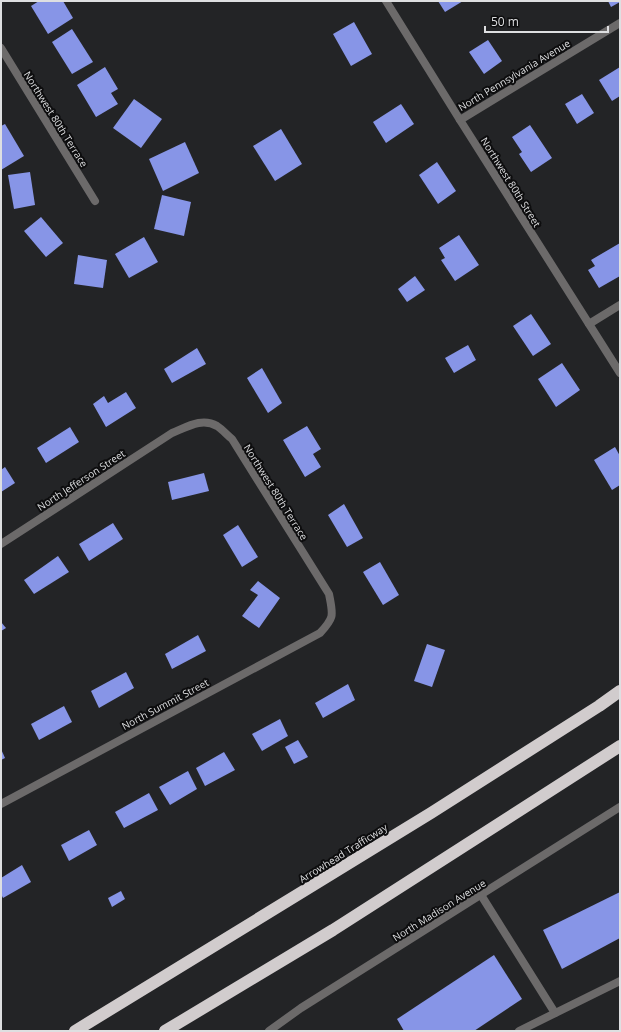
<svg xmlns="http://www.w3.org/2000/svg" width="621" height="1032" font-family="'Open Sans',sans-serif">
	<rect width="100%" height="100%" fill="#232426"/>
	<g fill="#8795e7">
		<path d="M39,1H63L73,18L48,34L31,6Z"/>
		<path d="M438,1H463L445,12Z"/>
		<path d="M608,1H620V2L611,7Z"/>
		<path d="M354,22L372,54L351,66L333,34Z"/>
		<path d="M72,29L93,62L72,74L52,42Z"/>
		<path d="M488,40L502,61L484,74L469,52Z"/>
		<path d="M105,67L118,89L111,93L118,104L96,117L77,85Z"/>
		<path d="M620,67V96L612,101L599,80Z"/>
		<path d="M582,94L594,113L577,124L565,104Z"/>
		<path d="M134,99L162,119L141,148L113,128Z"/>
		<path d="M401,104L414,124L386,143L373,122Z"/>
		<path d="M5,124L24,156L1,170V126Z"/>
		<path d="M530,125L552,158L531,172L519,154L522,152L512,137Z"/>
		<path d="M281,129L302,164L275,181L253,146Z"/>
		<path d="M185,142L199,173L163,191L149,159Z"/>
		<path d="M437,162L456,191L438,204L419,175Z"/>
		<path d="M30,172L35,205L14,209L8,175Z"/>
		<path d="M162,195L191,202L184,236L154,229Z"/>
		<path d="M41,217L63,243L46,257L24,231Z"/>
		<path d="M459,235L479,265L455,281L441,260L445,258L439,248Z"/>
		<path d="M144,237L158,262L129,278L115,254Z"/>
		<path d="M620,243V276L599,288L588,270L595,266L591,260Z"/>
		<path d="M78,255L107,260L103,288L74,284Z"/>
		<path d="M415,276L425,290L407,302L398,289Z"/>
		<path d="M531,314L551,344L533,356L513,326Z"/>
		<path d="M468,345L476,360L454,373L445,358Z"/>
		<path d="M197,348L206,364L172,383L164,369Z"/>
		<path d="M562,363L580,390L556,407L538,379Z"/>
		<path d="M262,368L282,403L268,413L247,378Z"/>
		<path d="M126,392L136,408L106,427L93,404L104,396L108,403Z"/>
		<path d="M307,426L321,449L313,454L321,467L305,477L283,440Z"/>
		<path d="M70,427L79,442L46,463L37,448Z"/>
		<path d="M615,447L620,456V485L612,490L594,460Z"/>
		<path d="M5,467L15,483L1,492V470Z"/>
		<path d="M204,473L209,491L172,500L168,482Z"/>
		<path d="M344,504L363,538L347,547L328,515Z"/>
		<path d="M113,523L123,539L89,561L79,544Z"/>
		<path d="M238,525L258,557L242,567L223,535Z"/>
		<path d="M58,556L69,572L34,594L24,580Z"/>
		<path d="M380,562L399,595L383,605L363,572Z"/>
		<path d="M258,581L280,598L259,628L242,616L258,595L250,590Z"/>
		<path d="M1,622L6,628L1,631Z"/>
		<path d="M198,635L206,651L172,669L165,654Z"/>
		<path d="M427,644L445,650L432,687L414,681Z"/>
		<path d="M126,672L134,688L99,708L91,691Z"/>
		<path d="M348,684L355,700L323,718L315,703Z"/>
		<path d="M64,706L72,722L39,740L31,724Z"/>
		<path d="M280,719L288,736L262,751L252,734Z"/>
		<path d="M298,740L308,757L294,764L285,747Z"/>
		<path d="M1,749L5,758L1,760Z"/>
		<path d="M224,752L235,770L205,786L196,768Z"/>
		<path d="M188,771L197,789L170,805L159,787Z"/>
		<path d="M149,793L158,810L124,828L115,812Z"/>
		<path d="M89,830L97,845L69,861L61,845Z"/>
		<path d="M22,865L31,882L3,898L1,894V878Z"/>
		<path d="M121,891L125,899L112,907L108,898Z"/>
		<path d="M620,892V938L562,969L543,930Z"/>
		<path d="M494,955L522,999L474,1031H404L397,1019Z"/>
	</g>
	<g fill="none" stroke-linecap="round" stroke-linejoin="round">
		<g stroke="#6c6a6a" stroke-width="8">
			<path d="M481,895L555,1013"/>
			<path d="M519,1031L620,981"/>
		</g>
		<g stroke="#6c6a6a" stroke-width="8">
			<path d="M386,1L460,120L620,373"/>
			<path d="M1,48L95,201"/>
			<path d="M460,120L620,23"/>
			<path d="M589,324L620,305"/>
			<path d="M1,544L172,433C187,427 202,417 217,426C223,430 227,435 232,439L329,594C333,615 335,617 320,633L1,804"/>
			<path d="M269,1031L301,1008L620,807"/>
		</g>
		<g stroke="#d1cccd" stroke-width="12">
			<path d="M75,1031L431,813L599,706L620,691"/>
			<path d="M165,1031L333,930L620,746"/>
		</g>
	</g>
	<g text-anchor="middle" stroke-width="4" stroke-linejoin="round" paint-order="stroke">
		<g font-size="10" fill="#dedfe1" stroke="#0d0d0e">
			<text transform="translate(514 75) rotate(-31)" y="4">North Pennsylvania Avenue</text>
			<text transform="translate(56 119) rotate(58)" y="4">Northwest 80th Terrace</text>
			<text transform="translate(511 182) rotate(58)" y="4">Northwest 80th Street</text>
			<text transform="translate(81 480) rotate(-33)" y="4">North Jefferson Street</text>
			<text transform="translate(276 492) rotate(58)" y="4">Northwest 80th Terrace</text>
			<text transform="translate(165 704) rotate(-28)" y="4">North Summit Street</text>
			<text transform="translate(343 853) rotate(-32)" y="4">Arrowhead Trafficway</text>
			<text transform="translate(439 910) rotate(-32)" y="4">North Madison Avenue</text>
		</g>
	</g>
	<rect width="621" height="1032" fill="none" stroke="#dedfe1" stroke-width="4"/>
	<path d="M485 26v6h123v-6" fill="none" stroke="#dedfe1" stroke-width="2"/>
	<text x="491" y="26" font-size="12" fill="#dedfe1" stroke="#0d0d0e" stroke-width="3" paint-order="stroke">50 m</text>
</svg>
